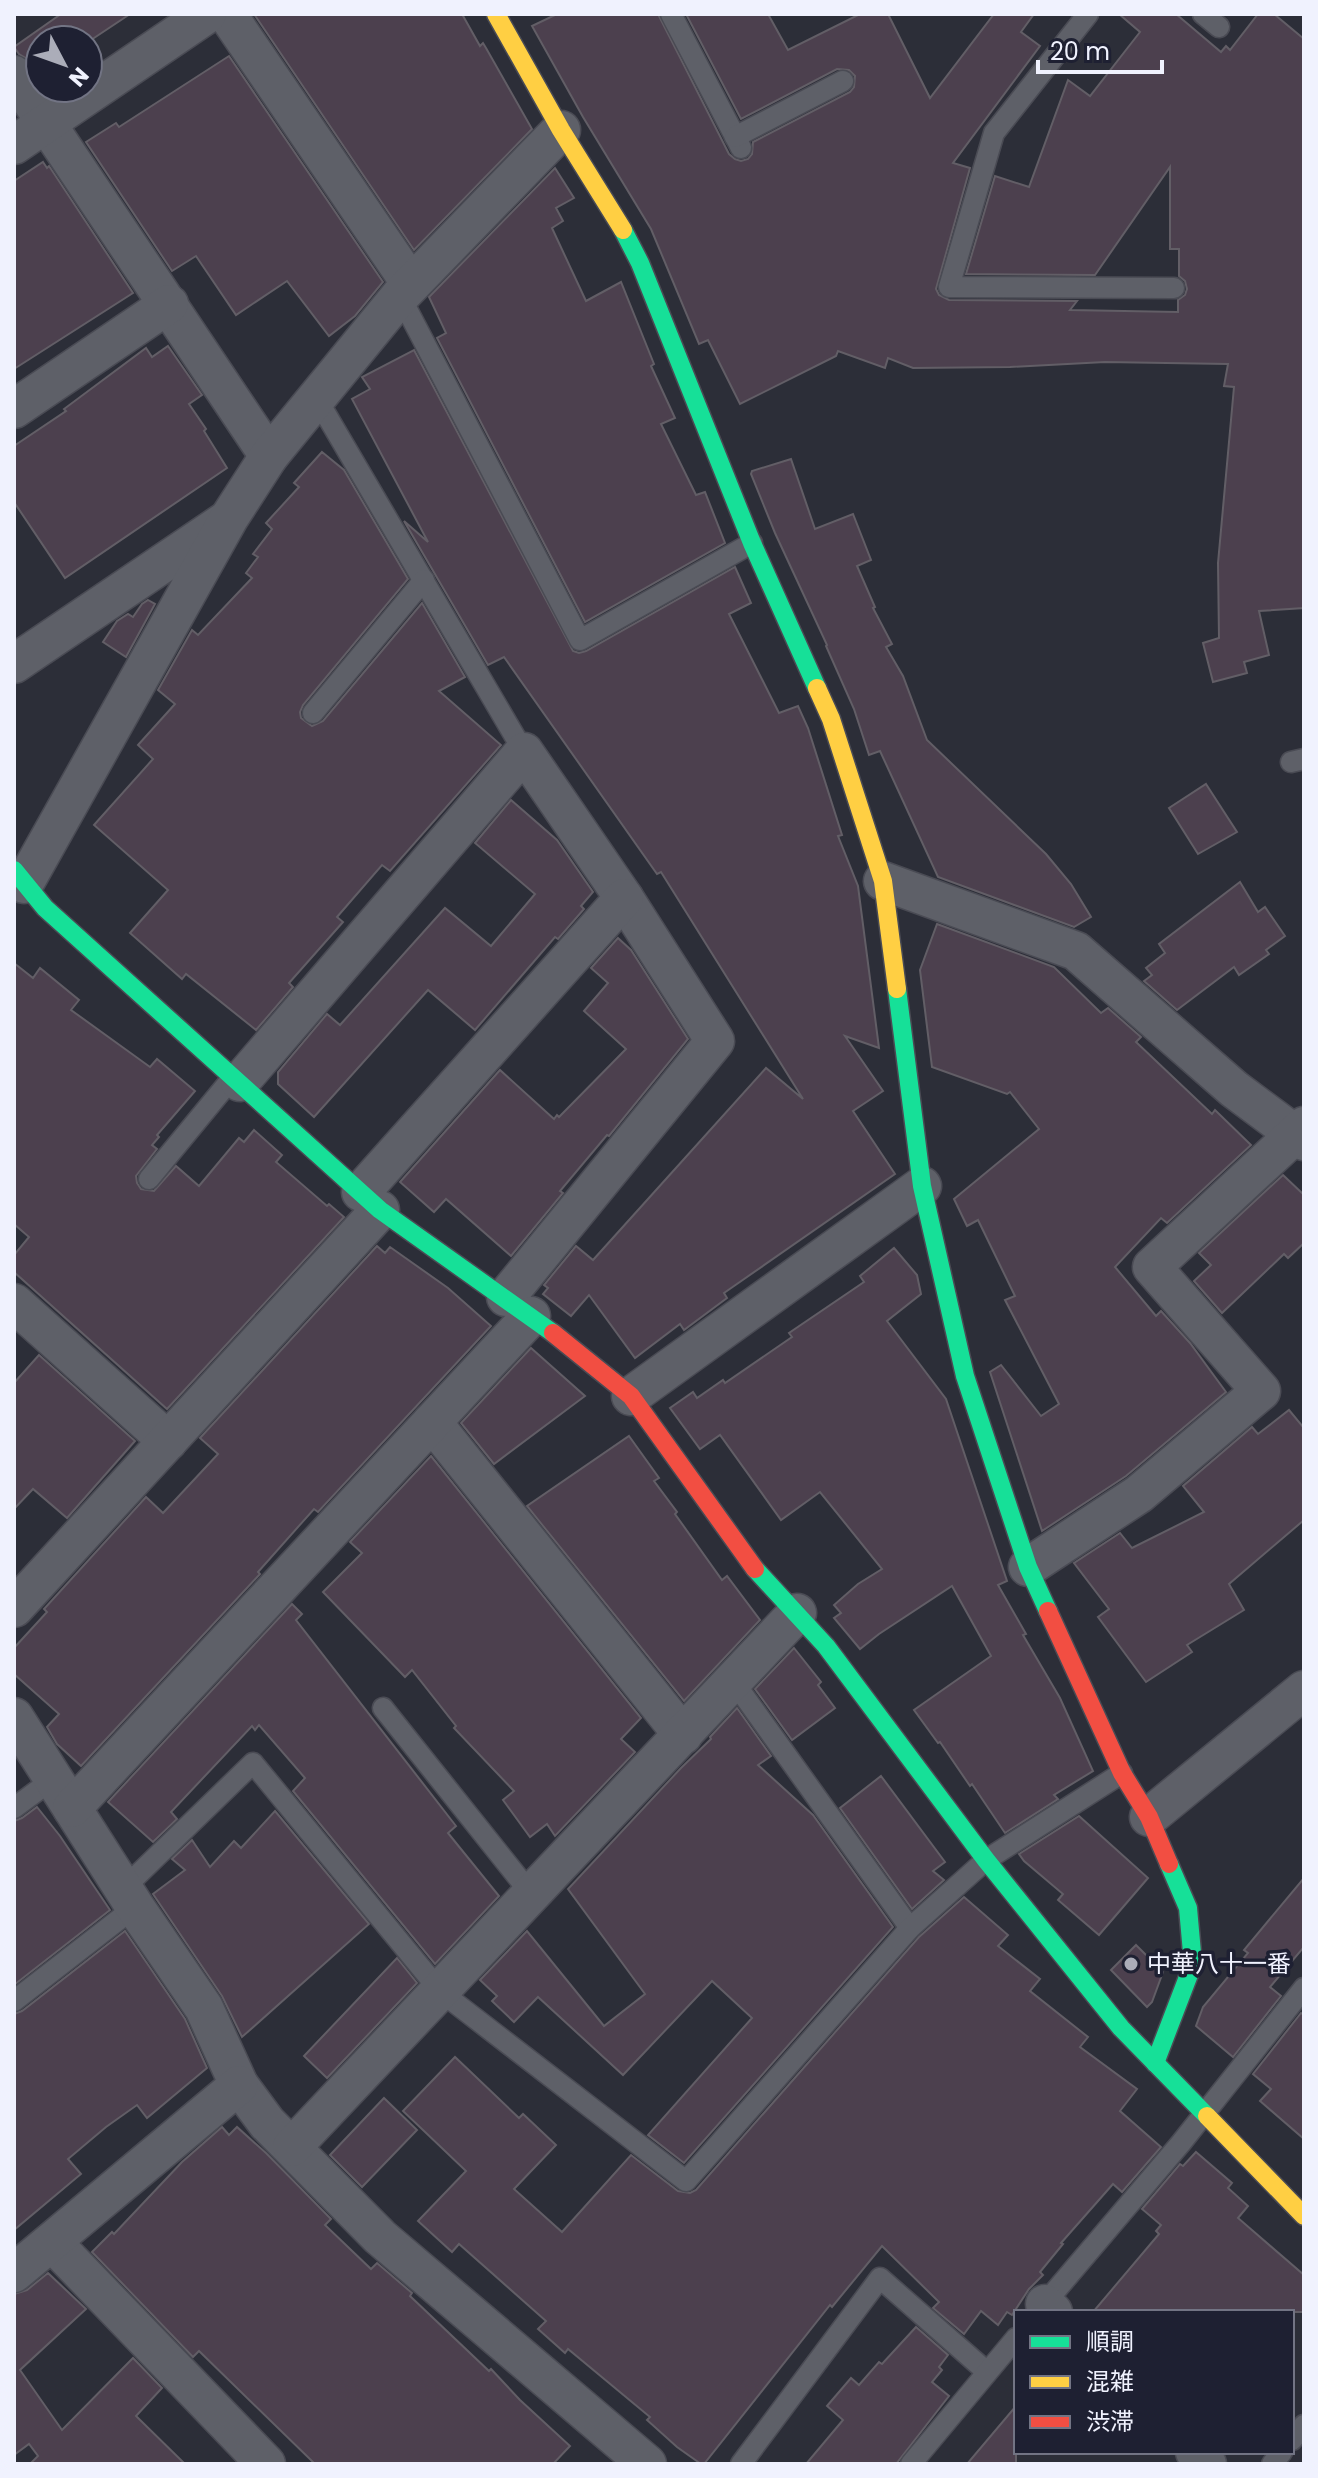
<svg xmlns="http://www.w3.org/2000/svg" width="1318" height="2478" font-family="Poppins,'Noto Sans JP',sans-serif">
	<rect width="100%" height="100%" fill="#2c2e38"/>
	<g fill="#4c404e" stroke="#625e66" stroke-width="2">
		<path d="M61,14H130L88,42V40H40V74L32,62L19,54L14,47Z"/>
		<path d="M254,14H462L480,46L483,43L486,48L532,129L414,250Z"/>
		<path d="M557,14H658L729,154L735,159L741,161L748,159L752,154L753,142L850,92L854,87L855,76L849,70L837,69L741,119L686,14H768L788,50L860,14H888L930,98L994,14H1034L1021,32L1040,46L953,163L970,168L936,289L939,295L949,300L1077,301L1070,310L1178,312V300L1185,295L1187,289L1185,281L1179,276V249H1170V167L1095,275L966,274L995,176L1029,187L1068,80L1090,96L1140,32L1119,14H1176L1221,52L1226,46L1230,50L1258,14H1274L1304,39V608L1259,611L1269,655L1244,662L1247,673L1213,682L1203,643L1219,638L1218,563L1234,387L1224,386L1228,364L1105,362L1010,367L913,368L888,358L885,368L838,351L836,356L740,404L708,340L699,344L651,229L583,117L532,26Z"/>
		<path d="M229,56L383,282L355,316L329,336L287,281L236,315L196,256L172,271L86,142L116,123L119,127Z"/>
		<path d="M43,162L47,168L49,166L133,293L14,369V181Z"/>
		<path d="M555,168L574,198L556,208L563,221L552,228L586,301L621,282L654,364L651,366L675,418L661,424L696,495L705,492L725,543L585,622L437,338L446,333L429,297Z"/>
		<path d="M168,346L202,395L189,404L206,429L204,431L227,468L65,578L14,502V446L66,411L64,409L146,348L152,357Z"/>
		<path d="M414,350L573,651L579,653L586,651L735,567L751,603L729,614L779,713L798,706L808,728L842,835L838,836L858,886L879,1048L845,1036L883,1091L853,1111L895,1174L724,1293L727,1298L684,1330L680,1324L635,1358L589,1295L571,1316L543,1294L548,1288L544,1285L576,1246L593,1260L766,1068L803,1099L661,872L657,874L504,657L488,665L404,521L428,542L352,399L370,389L362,377Z"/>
		<path d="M322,452L344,470L408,579L303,705L300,712L301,718L312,726L323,721L422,603L465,677L439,691L501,745L390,871L382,865L337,917L343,922L289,983L293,987L256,1030L186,974L182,979L130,933L168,890L94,825L153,759L138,745L175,704L158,690L192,630L198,635L252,578L246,573L258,557L253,554L272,529L266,523L299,487L294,483Z"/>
		<path d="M791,459L815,529L853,514L871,560L857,566L875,607L873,608L892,644L886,647L903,676L927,740L1046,854L1071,884L1091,917L1074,927L938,877L880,751L869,755L854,709L826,646L827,645L775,533L751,474L752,471Z"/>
		<path d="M148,600L155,604L126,657L103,642L117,621L128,614L133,617L142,604Z"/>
		<path d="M1206,784L1237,832L1198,854L1169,808Z"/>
		<path d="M511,800L557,840L593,892L581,906L584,909L558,939L555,937L475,1030L428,990L314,1117L278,1084V1072L327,1014L340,1025L445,908L491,946L535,894L475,843Z"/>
		<path d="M1240,882L1258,912L1265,907L1285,936L1266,950L1269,954L1239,975L1234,967L1177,1010L1144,981L1152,975L1146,968L1165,953L1159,944Z"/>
		<path d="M937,924L1054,967L1101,1013L1108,1008L1141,1037L1136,1042L1212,1114L1215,1110L1251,1145L1167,1223L1161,1218L1115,1267L1156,1316L1161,1311L1190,1343L1226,1392L1126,1476L1042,1531L990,1372L1001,1365L1041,1416L1059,1404L1005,1300L1015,1296L978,1220L967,1226L954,1199L1039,1129L1010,1092L1007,1094L932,1067L920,970Z"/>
		<path d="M618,938L631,950L688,1039L609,1136L607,1135L560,1191L563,1193L511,1256L446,1199L434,1212L400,1182L500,1070L554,1119L557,1115L559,1117L626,1049L584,1011L608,983L591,968Z"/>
		<path d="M14,963L33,978L40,968L79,1000L71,1010L150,1067L157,1059L195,1091L157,1135L159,1137L152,1145L157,1149L136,1176L137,1183L141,1189L154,1191L176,1166L199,1186L239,1138L244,1142L254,1130L282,1155L276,1162L327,1206L329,1204L344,1217L167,1409L14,1272V1255L29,1237L14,1224Z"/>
		<path d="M1283,1175L1304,1195V1243L1288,1258L1284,1254L1222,1313L1194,1281L1211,1265L1199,1253Z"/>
		<path d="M377,1246L385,1253L390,1247L448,1288L491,1326L318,1512L314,1509L258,1572L260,1574L81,1766L57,1744L47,1727L59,1714L14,1674V1648L47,1612L44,1609L146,1497L163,1513L218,1454L200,1438Z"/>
		<path d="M894,1248L917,1275L921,1294L887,1321L946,1399L1007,1581L998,1585L1026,1634L1023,1635L1060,1698L1093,1771L1054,1795L1058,1799L1005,1833L972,1784L970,1786L940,1742L938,1743L914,1710L991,1656L952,1586L879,1634L860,1649L834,1618L841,1613L834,1605L858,1584L882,1569L820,1492L781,1520L720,1435L700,1449L670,1408L693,1392L697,1398L723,1380L725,1383L792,1337L789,1333L864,1282L860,1276Z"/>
		<path d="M531,1348L585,1396L494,1464L461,1423Z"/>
		<path d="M39,1355L135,1441L67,1518L33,1489L14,1509V1383Z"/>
		<path d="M1289,1410L1304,1428V1520L1229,1584L1244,1610L1187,1645L1192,1652L1146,1682L1098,1617L1109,1609L1074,1563L1120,1533L1132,1548L1204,1512L1183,1486L1252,1427L1258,1434Z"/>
		<path d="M629,1436L659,1478L654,1481L677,1512L675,1514L722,1580L727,1576L760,1620L684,1701L527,1506Z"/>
		<path d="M431,1456L641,1718L621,1739L635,1752L555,1836L547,1824L530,1837L503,1800L514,1791L454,1728L456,1726L412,1670L405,1677L323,1592L362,1553L350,1542Z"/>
		<path d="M292,1604L302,1614L296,1620L456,1826L448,1833L499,1896L435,1964L293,1791L305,1778L259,1725L255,1730L252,1726L171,1812L177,1819L153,1842L108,1802Z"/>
		<path d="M794,1648L821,1682L818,1685L835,1708L792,1740L755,1689Z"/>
		<path d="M737,1708L771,1756L758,1765L813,1815L893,1927L684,2163L648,2135L752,2018L712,1981L623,2075L538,1997L514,2022L492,2001L497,1996L480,1980L527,1931L604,2026L645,1994L568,1889L681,1768L711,1739L710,1737Z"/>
		<path d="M881,1776L945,1862L933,1871L944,1880L912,1909L840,1808Z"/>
		<path d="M37,1807L60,1836L110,1910L14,1985V1821L22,1818Z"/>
		<path d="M275,1811L369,1924L242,2037L222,1996L153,1894L185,1870L172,1859L192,1840L210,1867L234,1841L241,1848Z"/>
		<path d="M1079,1816L1148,1878L1099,1935L1058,1900L1063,1894L1024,1861L1019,1854Z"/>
		<path d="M1304,1878V1947L1270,1987L1281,1996L1233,2057L1196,2026L1203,2007L1248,1953L1244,1950Z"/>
		<path d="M964,1897L1008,1935L998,1946L1040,1979L1030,1991L1088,2037L1080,2047L1137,2089L1120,2111L1161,2147L1122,2192L1113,2184L1061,2243L1063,2244L1040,2272L1043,2275L1029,2289L1012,2315L1007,2312L998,2325L981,2311L964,2334L933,2308L939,2302L882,2246L832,2307L830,2305L704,2464H701L677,2447L647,2420L650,2417L568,2349L565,2353L538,2329L546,2321L459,2244L452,2252L418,2221L466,2171L403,2111L455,2057L519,2118L523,2114L556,2145L514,2189L562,2232L631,2155L678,2191L690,2193L696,2190L919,1937Z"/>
		<path d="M125,1931L185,2019L207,2068L147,2118L137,2105L106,2127L68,2159L81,2174L14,2230V2014L22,2011Z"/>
		<path d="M1136,1945L1163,1972L1152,2002L1147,2007L1111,1970Z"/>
		<path d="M397,1958L417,1983L327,2078L304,2056Z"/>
		<path d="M1301,2013L1304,2015V2139L1260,2101L1271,2089L1253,2074Z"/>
		<path d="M384,2098L417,2130L362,2187L330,2155Z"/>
		<path d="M222,2127L229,2135L237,2127L266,2153L331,2219L325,2225L371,2269L377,2263L412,2293L410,2296L489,2371L491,2369L520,2400L570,2446L553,2464H315L199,2351L193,2357L92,2252L112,2232L114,2234L182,2162Z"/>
		<path d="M1196,2152L1232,2183L1228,2188L1248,2206L1238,2218L1304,2275V2312H1093L1159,2234L1156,2231L1161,2225L1142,2209L1180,2164L1183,2166Z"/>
		<path d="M48,2273L86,2309L20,2370L62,2430L133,2358L162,2388L136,2416L185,2464H30L38,2456L29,2444L14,2455V2294L27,2290Z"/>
		<path d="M916,2327L948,2355L939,2367L942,2370L932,2382L949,2396L896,2464H806L843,2420L827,2406L851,2378L859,2385L879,2362L882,2364Z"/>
		<path d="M1016,2406V2464H967Z"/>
	</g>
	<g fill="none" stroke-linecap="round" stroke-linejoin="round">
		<g stroke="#4a4b54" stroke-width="23">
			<g id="lane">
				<path d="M671,14L741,148"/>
				<path d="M1088,14L994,133L949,287L1174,288"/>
				<path d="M1203,14L1219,27"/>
				<path d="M735,137L843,81"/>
				<path d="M400,296L580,640L752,543"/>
				<path d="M317,399L524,752"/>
				<path d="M313,713L424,580"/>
				<path d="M1291,762L1304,759"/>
				<path d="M149,1179L233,1077"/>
				<path d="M734,1682L910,1928"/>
				<path d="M383,1708L532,1895"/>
				<path d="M14,1808L53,1779"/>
				<path d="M123,1889L253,1763L441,1992L686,2181L910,1928L986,1860L1122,1773"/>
				<path d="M14,2001L135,1907"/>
				<path d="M1040,2309L1181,2143L1304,1988"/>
				<path d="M1292,2440L1304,2425"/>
				<path d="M741,2464L880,2278L987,2372"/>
				<path d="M911,2464L1016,2338"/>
				<path d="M1272,2464L1282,2452"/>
			</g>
		</g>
		<g stroke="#4a4b54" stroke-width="41">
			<g id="street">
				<path d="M227,14L411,284"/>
				<path d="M14,75L269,456"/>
				<path d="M14,145L207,14"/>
				<path d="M14,409L169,304"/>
				<path d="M14,664L224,522"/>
				<path d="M883,881L1076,951L1234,1089L1304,1141"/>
				<path d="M24,884L229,518L269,456L400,296L561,130"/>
				<path d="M240,1082L524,752L624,898L715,1041L506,1297"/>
				<path d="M361,1192L624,898"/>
				<path d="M14,1303L168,1441"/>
				<path d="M631,1396L922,1186"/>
				<path d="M432,1422L683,1735"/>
				<path d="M1028,1567L1139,1494L1261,1391L1152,1267L1304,1126"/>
				<path d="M14,1608L380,1210"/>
				<path d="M14,1717L135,1907L204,2008L239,2085L267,2123L380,2237L647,2464"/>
				<path d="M72,1808L531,1316"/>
				<path d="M1149,1817L1304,1690"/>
				<path d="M292,2147L797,1613"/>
				<path d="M52,2242L266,2464"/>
				<path d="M14,2273L239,2085"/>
				<path d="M1045,2304L1053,2312"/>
				<path d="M1195,2452L1207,2464"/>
			</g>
		</g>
		<g stroke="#4a4b54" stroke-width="21">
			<g id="fast">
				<path d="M623,230L640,263L752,543L817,688"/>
				<path d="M14,870L45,908L380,1210L553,1333"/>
				<path d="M897,989L922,1186L965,1376L1028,1567L1048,1611"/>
				<path d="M755,1569L826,1646L986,1860L1121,2028L1207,2116"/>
				<path d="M1155,2063L1193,1964L1188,1908L1169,1864"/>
			</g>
		</g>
		<g stroke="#4a4b54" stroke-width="21">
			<g id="slow">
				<path d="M496,14L561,130L623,230"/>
				<path d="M817,688L831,719L883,881L897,989"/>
				<path d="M1207,2116L1304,2216"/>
			</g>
		</g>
		<g stroke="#4a4b54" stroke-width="21">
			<g id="jam">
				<path d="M553,1333L631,1396L755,1569"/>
				<path d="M1048,1611L1122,1773L1149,1817L1169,1864"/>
			</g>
		</g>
		<use href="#lane" stroke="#5e6068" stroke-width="20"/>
		<use href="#street" stroke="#5e6068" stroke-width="38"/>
		<use href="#fast" stroke="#16e098" stroke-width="18"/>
		<use href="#slow" stroke="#ffcf43" stroke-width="18"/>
		<use href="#jam" stroke="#f24e42" stroke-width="18"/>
	</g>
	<circle fill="#abadb9" stroke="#1e2032" stroke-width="3" cx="1131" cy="1964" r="8"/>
	<g text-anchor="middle" stroke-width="7" stroke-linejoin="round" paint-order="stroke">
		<g font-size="24" fill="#f0f2fe" stroke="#1e2032" text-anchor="start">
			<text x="1147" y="1972">中華八十一番</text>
		</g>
	</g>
	<rect width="1318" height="2478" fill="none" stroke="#f0f2fe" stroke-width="32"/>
	<rect x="1014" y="2310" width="280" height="144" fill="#1e2032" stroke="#727484" stroke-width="2"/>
	<rect x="1030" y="2336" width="40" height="12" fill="#16e098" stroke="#727484" stroke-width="2"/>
	<text x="1086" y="2350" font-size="24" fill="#f0f2fe">順調</text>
	<rect x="1030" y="2376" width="40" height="12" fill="#ffcf43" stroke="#727484" stroke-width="2"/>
	<text x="1086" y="2390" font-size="24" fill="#f0f2fe">混雑</text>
	<rect x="1030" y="2416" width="40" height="12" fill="#f24e42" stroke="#727484" stroke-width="2"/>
	<text x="1086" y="2430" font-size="24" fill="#f0f2fe">渋滞</text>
	<g transform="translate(64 64) rotate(131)"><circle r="38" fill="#1e2032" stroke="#727484" stroke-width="2"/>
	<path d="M0-6L14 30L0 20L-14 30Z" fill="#abadb9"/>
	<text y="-12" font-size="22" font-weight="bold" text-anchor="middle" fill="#f0f2fe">N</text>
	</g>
	<path d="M1038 60v12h124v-12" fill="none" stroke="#f0f2fe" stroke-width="4"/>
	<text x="1050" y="60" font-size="24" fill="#f0f2fe" stroke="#1e2032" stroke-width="6" paint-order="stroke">20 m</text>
</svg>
